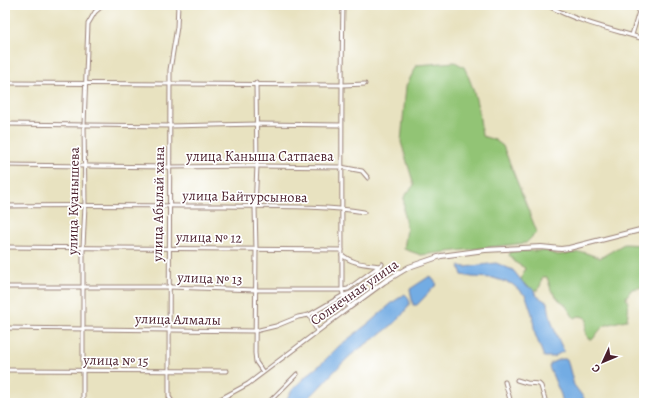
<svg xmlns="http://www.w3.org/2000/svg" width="649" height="408" font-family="Alegreya,serif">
	<rect width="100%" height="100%" fill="#fff"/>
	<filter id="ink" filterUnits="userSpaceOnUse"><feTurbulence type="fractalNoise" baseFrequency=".025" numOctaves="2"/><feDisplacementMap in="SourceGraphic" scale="8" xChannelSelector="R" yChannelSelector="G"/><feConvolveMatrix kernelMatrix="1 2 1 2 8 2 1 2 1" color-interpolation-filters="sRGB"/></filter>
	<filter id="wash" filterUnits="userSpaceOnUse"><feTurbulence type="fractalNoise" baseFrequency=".012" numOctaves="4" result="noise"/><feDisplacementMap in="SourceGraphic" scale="16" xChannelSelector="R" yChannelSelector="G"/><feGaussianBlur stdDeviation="0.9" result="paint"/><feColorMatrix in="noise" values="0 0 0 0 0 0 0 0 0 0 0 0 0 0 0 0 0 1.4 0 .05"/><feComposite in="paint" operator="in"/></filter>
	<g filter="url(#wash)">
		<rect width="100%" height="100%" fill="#e8e2c0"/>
		<g fill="#92c474" stroke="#6e7250">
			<path d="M455,62L464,67C475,89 480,112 482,136L495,140L503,146L537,232L526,243L421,255L404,249L407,229L404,216V197L414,185L401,142L406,86L417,65Z"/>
			<path d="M624,244L644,245V287L632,289L626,297C630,306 628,311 627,320C624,320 606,325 604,326C600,329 596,335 593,339H588L585,330L587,320L584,317L579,316L574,318L564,303L559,300L551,290L547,277H542L541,284L538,290C531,291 525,285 521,280L525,268L516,263L509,255L511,251H545L558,255L583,252L600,258Z"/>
		</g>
		<g fill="#73ace3" stroke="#5e6687">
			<path d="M496,263L513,270L525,285L533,289L537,296L548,303C550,321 556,335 564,351L553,357H544L535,334L532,314L526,296L512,284L493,278L472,277L462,275L459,266L466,267Z"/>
			<path d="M430,276L437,284L417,305H413L410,289Z"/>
			<path d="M405,294L408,297L410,303C398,327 370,339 350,356C334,370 320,388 304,403H284L293,389L306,376L320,365L339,346L369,323L393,302Z"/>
			<path d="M560,359H567L574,385L584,398V403H563L561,395L549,367L551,363Z"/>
		</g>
	</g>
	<g filter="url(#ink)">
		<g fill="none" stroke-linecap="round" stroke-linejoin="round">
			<g stroke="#998076" stroke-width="5">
				<g id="minor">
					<path d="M547,5C577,22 611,29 644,39"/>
					<path d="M632,35L641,5"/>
					<path d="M5,83L343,85L365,84"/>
					<path d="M256,83L257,166L255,207L256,249L255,353L256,362L263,372"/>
					<path d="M5,124L170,126L257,124L341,125"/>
					<path d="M5,165L170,167L257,166L341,167L362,171L368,178"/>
					<path d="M5,206C78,205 151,206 224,206C271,207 319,205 364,212"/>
					<path d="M5,247L342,250"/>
					<path d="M5,287H169L256,290H342L348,289L382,264"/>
					<path d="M309,315L317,331"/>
					<path d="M5,328L255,331L276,326L298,317L309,315L342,296L353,292L369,281L376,274L379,266C366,264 353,264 342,255"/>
					<path d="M5,370L227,371"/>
					<path d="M517,380L527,383L539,384L541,386L546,403"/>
					<path d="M505,382L511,403"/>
					<path d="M83,403V247L85,205L84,125L88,24L95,12L103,5"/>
					<path d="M157,403L167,402"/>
					<path d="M173,403L169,397V371L170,70L177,27L178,5"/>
					<path d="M213,403L248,384L350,307L345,301L342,290C342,195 341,100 343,5"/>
					<path d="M268,403L297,374"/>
				</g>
			</g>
			<g stroke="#998076" stroke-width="6">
				<path id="tertiary" d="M350,307L384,282L409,267L441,256L485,250L541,247L561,249L569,248L644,229"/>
			</g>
			<use href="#minor" stroke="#fff" stroke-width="3"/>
			<use href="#tertiary" stroke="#fff" stroke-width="4"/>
		</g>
	</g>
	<g text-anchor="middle" stroke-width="3.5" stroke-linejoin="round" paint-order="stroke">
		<g font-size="14" fill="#4a1f2b" stroke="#fff">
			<text x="260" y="161">улица Каныша Сатпаева</text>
			<text transform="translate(245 196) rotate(1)" y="5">улица Байтурсынова</text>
			<text transform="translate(73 201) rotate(-89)" y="5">улица Куанышева</text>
			<text transform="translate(158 204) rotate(-89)" y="5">улица Абылай хана</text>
			<text transform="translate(209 237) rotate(1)" y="5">улица № 12</text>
			<text transform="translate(210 278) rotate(2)" y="5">улица № 13</text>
			<text transform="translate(354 292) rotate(-35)" y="5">Солнечная улица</text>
			<text transform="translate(178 319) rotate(1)" y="5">улица Алмалы</text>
			<text transform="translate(116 360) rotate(1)" y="5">улица № 15</text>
		</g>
	</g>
	<rect width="649" height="408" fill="none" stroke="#fff" stroke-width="20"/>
	<g transform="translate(603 362) rotate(226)" stroke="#ffffff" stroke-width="3" paint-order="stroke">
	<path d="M0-3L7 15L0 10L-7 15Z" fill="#4a1f2b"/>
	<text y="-6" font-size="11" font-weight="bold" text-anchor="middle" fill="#4a1f2b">С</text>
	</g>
</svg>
